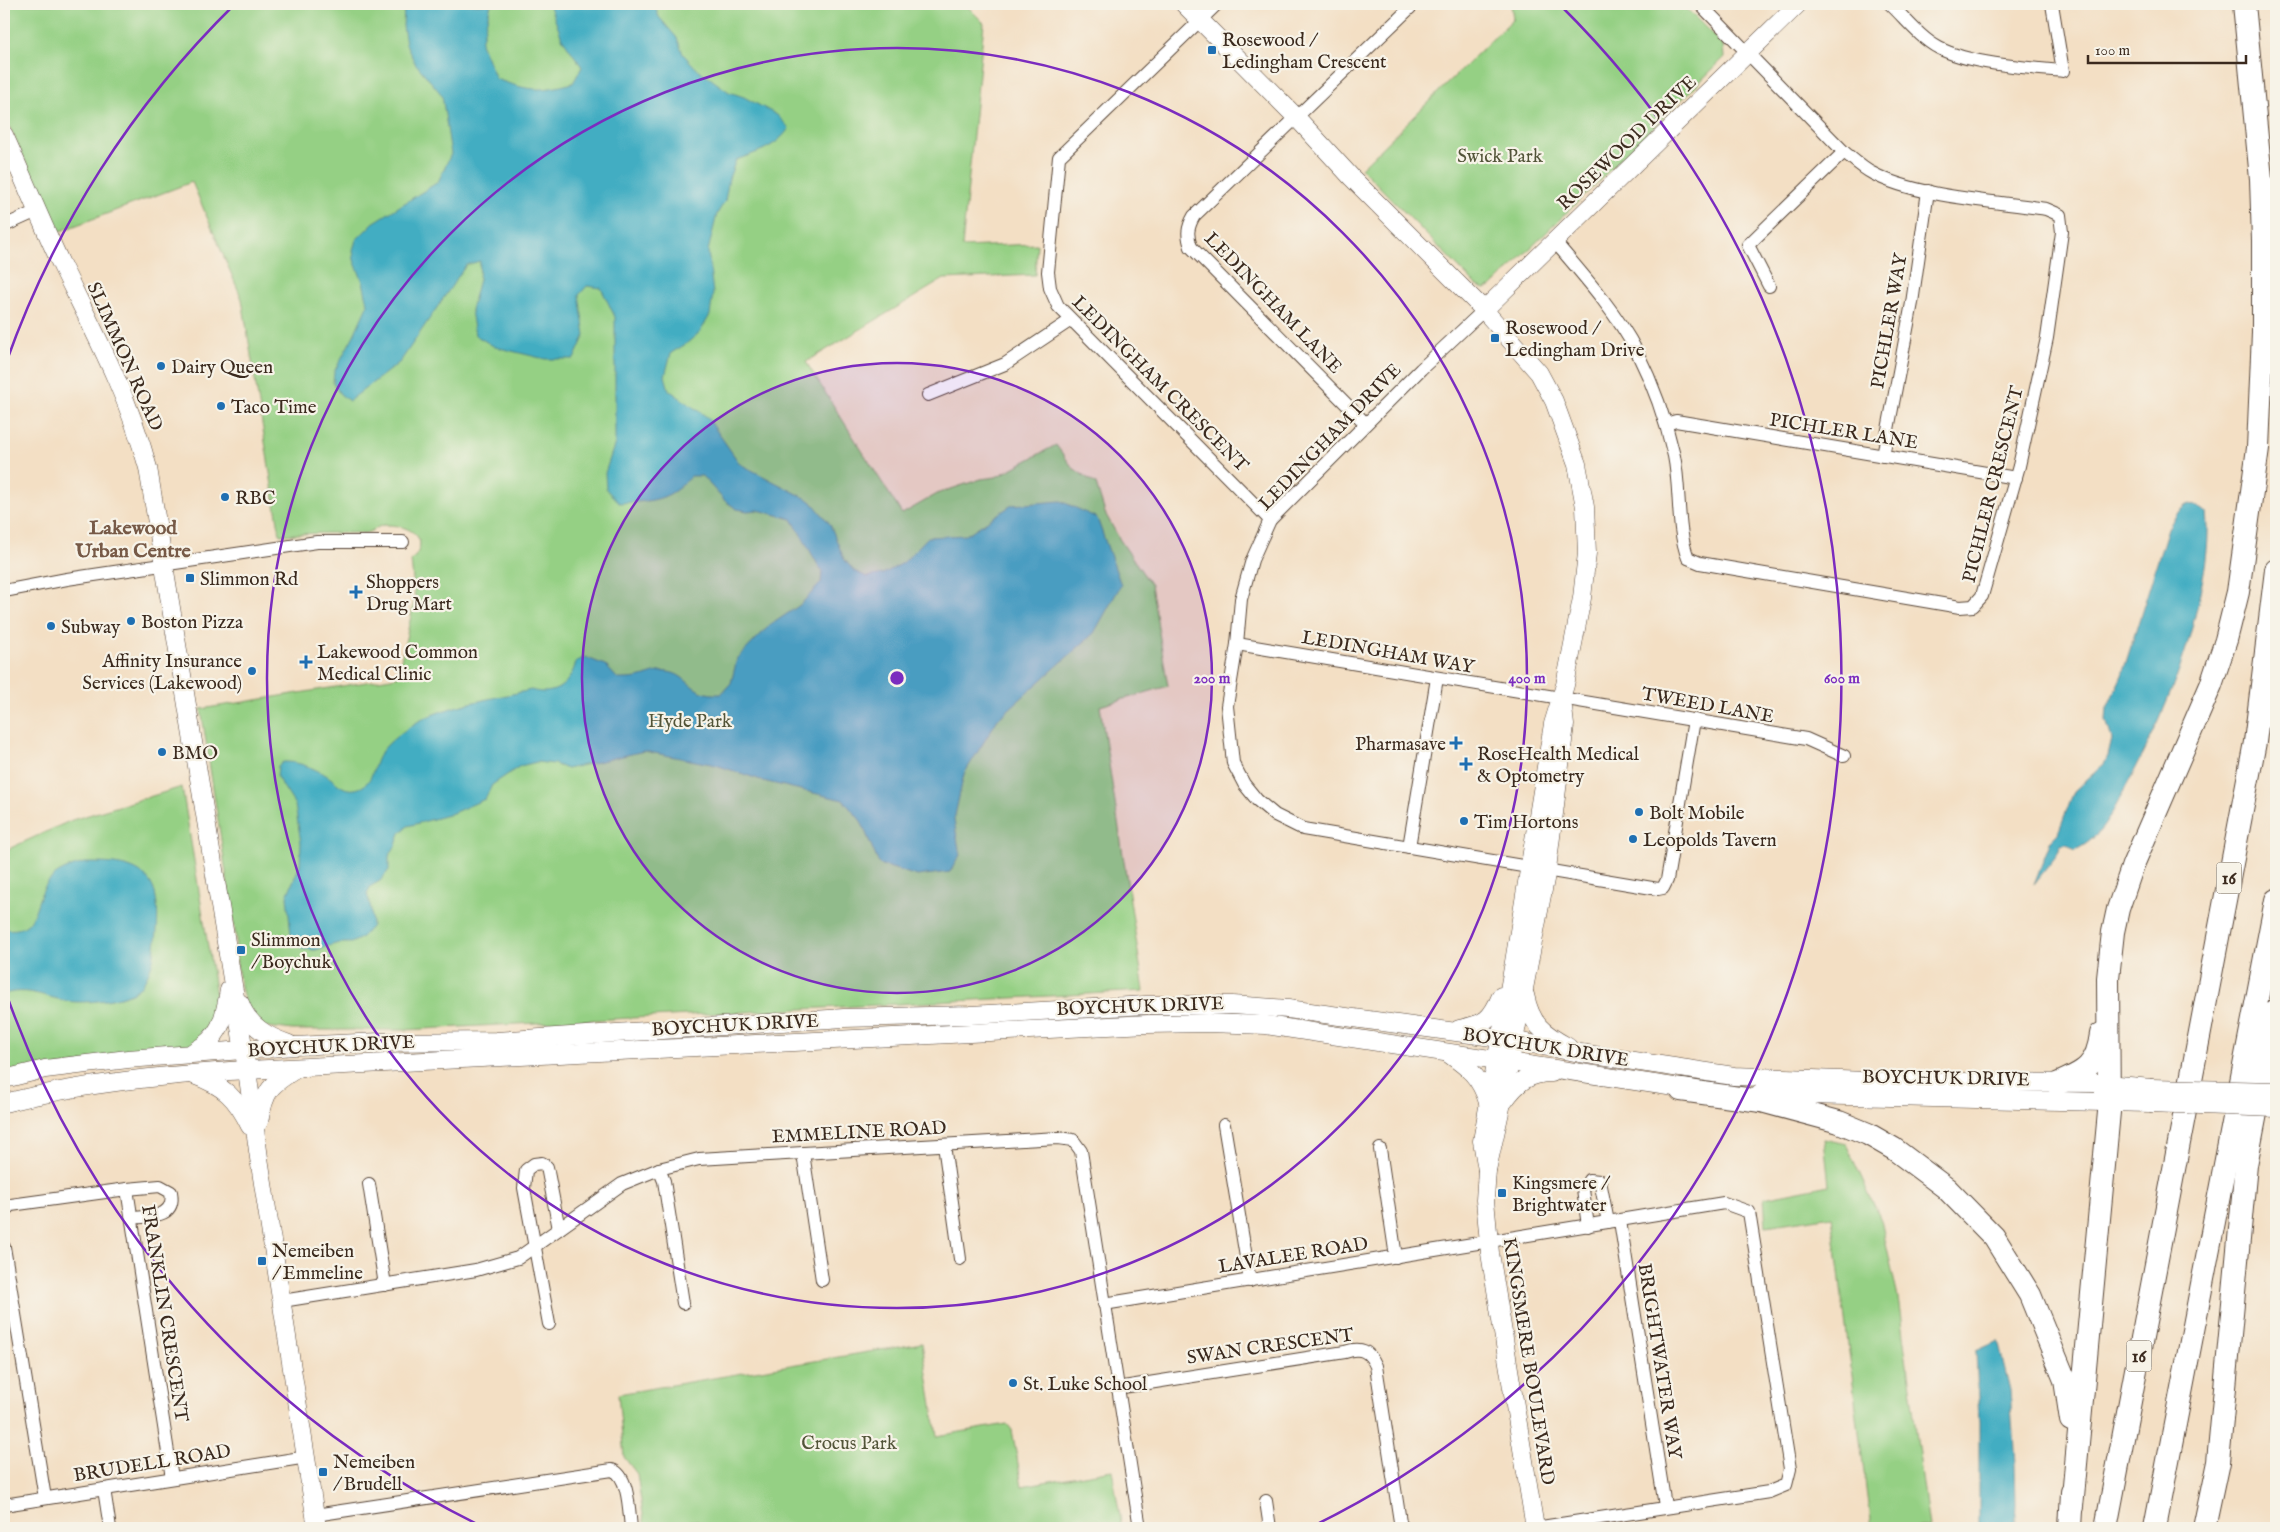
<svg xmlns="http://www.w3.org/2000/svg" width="2280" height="1532" font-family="'IM FELL English',serif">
	<rect width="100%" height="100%" fill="#f7f3e8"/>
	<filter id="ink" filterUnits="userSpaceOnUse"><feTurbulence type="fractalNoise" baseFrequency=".02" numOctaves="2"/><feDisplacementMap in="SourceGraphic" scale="10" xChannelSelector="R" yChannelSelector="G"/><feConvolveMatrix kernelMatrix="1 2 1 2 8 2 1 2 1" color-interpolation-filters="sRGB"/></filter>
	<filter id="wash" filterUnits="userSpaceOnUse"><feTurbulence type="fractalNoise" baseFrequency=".0096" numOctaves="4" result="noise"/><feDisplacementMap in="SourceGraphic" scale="20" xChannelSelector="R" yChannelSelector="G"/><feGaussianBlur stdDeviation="1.12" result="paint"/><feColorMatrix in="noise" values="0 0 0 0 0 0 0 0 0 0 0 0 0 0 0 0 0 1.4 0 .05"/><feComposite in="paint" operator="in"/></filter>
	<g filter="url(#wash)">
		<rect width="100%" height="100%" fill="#f3dfc4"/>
		<g fill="#95d084" stroke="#687d51">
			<path d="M4,4H965L984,23L962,247L1037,244L1035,275L944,279L806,362L902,514L939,493L981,479L996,477L1056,445L1073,468L1096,484L1105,513L1120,540L1151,585L1168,686L1100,706L1144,991L404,1030H293L260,1026C255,1018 248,1010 245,1002C240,987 234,953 236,938L201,709L397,677L415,599L411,561C433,539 410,525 387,525C378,524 372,534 362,533C334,533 307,533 280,535L242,299L192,182L58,232L4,115Z"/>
			<path d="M1511,4H1682L1723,45L1724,58L1491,287L1484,289L1476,285L1361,168L1513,19Z"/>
			<path d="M182,787L216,995C216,1018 213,1031 193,1045L4,1076V851L72,820Z"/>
			<path d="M1824,1139L1846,1144L1881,1220L1898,1298L1929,1528H1871L1832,1216L1766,1226L1764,1198L1829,1185Z"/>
			<path d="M922,1343L937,1436L1007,1424L1012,1430L1022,1486L1112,1470L1122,1528H700L698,1520L645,1528L637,1474L624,1457L618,1394Z"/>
		</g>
		<g fill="#43adc2" stroke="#3f6c70">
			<path d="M408,4H491L481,43L496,79C529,91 539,92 573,83L582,67L562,38L549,4H654L659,17L677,38L683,54L696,68L729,92L744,97L777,115L789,128C776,148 757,152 736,160L729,178L725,201L717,214L708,251L713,293L710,315L700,332L686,344L671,353L665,376L669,390L707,417L740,464L811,501L830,524L844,559L854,571L867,577L883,574L903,563L928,537L966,535L1012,505L1061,501L1097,518L1121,585L1094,633L998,719L964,774L954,820L960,855L950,872L917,876L879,864L861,821L843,800L767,782L716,765L644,751L567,769L554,764L537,762L520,766L492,785L485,799L448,815L408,826L400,833L396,845L389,856V870L380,881L371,886L367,893L371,909L372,926L361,938L351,943H339L315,950L303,949L295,943L291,935L287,896L300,865L301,843L295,805L277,777L278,766L283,762C298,761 313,768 326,775C337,782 342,791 355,789C374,786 372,766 380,754C386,744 401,733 411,726C439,706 496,698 531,690C554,697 570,685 576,662L585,657L605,665L618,679C624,679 631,679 637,678C648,676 657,670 668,672C690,675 689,696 721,694L731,683L737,659L769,626L800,605L821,583L822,572L792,519L758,510L747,511L737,509L725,501L702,476H691C668,502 652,501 619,503L606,489L605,473L615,443V317L601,288L587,286L579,295L585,335L574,359H545L495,347L475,335L471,310L479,279L480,261L466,265L400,362L349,401L340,394L333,383L334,372L354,335L368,304L363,282L354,260L353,250L356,240L373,223L438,182L451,154L442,95L415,63L406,44L403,26L404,8Z"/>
			<path d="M2187,505L2198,506L2207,513C2210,539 2206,563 2201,588C2188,658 2161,722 2128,783C2113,810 2104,837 2075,850L2067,844L2061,845L2057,855L2034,884L2051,840L2058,833L2074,791L2104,764L2108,756L2112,739L2106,720L2107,708L2122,675L2168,528L2177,514Z"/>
			<path d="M85,863C111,863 146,862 155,893C160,913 157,934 154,954C153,965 146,981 138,989C125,1000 84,1004 67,1001C44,997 28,987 4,994V929C36,933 32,912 43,890C51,873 68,867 85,863Z"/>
			<path d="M1998,1341L2010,1390L2015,1464L2016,1505L2014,1528H1979V1422L1976,1351Z"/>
		</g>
	</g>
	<g filter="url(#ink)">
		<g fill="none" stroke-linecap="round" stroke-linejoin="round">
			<g stroke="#574537" stroke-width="14">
				<g id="street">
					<path d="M1217,4L1059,157L1048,272L1050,288L1058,306L1270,520"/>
					<path d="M1890,4C1905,18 1920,38 1939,48C1969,64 2028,68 2063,71L2052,4"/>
					<path d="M4,226L37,211"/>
					<path d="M1555,242C1584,276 1616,312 1637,352C1653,384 1666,421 1674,456C1681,490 1676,527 1688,558L1700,563L1960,607L1973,606L1982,596L2019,466L2047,338L2062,232L2060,215L2046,209C1995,201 1916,197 1872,173C1862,168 1853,159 1844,152L1700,4"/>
					<path d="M1769,286L1748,245L1844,152"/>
					<path d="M1484,310L1421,369L1270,520L1252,560L1241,599L1237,644L1227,706L1233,763L1244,784L1257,800L1275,815L1303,829L1658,889L1663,888L1667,880L1694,720"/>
					<path d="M928,395L1005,364L1071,320"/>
					<path d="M1365,423L1191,247C1187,235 1187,228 1194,216L1414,4"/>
					<path d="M1666,424L1676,421L2016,478"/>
					<path d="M1883,456L1912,303L1928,191"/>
					<path d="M4,591L67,579L317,542H403"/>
					<path d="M1237,644L1806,739L1844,756"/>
					<path d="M1409,847L1437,678"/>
					<path d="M1224,1125L1250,1281"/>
					<path d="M944,1145L960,1259"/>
					<path d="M1380,1149L1396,1257"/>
					<path d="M803,1153L822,1280"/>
					<path d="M659,1169L664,1181L683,1303"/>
					<path d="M369,1184L385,1285"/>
					<path d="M127,1189L160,1186L171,1192C176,1218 151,1216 132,1218"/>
					<path d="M4,1211L11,1205L127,1189L172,1478"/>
					<path d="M1620,1221L1665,1506"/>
					<path d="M1588,1226L1583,1190L1589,1180L1600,1181L1608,1222"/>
					<path d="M4,1247L45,1498"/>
					<path d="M282,1301L476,1270L518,1258L622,1184L659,1169L699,1159L1058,1138L1073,1140L1081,1151L1140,1528"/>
					<path d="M1104,1304L1724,1203L1749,1212L1790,1469L1786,1485L1769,1492L1535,1528"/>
					<path d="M549,1324L524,1188L526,1170L534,1164L542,1163L547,1167L559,1229"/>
					<path d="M1117,1388L1345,1352C1361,1347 1369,1350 1376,1366L1401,1528"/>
					<path d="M104,1489L110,1528"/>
					<path d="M1266,1501L1270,1528"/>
					<path d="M4,1505L307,1457"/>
					<path d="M315,1515L612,1470C629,1475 629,1512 631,1528"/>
				</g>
			</g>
			<g stroke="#574537" stroke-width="19">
				<g id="secondary">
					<path d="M1184,4L1296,117L1352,178L1484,310L1539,373L1554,401L1577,464L1585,507L1587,553L1582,598L1565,685L1553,724L1514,962L1482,1141L1487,1170"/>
					<path d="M4,135C24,179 42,224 63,268C95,333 129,397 148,468L247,1070L259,1158L317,1528"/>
					<path d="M1484,310L1798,4"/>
					<path d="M1525,995C1531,1024 1542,1033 1568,1047"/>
					<path d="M240,1003C248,1026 268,1037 289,1044"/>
					<path d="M1459,1029C1485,1024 1491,1020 1501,996"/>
					<path d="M193,1052C221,1037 224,1020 229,990"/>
					<path d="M1449,1054C1470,1069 1480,1077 1488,1102"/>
					<path d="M194,1075C224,1086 236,1097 250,1126"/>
					<path d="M4,1079L45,1069L128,1059L294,1046L380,1042L496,1041L844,1018L970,1015L1146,1005H1232L1288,1009L1500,1038L1580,1053L1734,1076L1867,1081L2097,1083L2151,1088"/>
					<path d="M1760,1094L2150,1103"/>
					<path d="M1504,1101C1517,1083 1528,1073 1552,1073"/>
					<path d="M4,1103C84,1083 165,1075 247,1070L1148,1024L1208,1023L1266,1025L1694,1090"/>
					<path d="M259,1122C265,1089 270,1085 298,1068"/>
					<path d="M1535,1528L1490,1253L1485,1200L1487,1170L1502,1103L1547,869L1565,725L1563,708"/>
				</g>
			</g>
			<g stroke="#574537" stroke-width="24">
				<g id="highway">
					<path d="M2057,1084C2085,1072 2097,1066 2101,1034"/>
					<path d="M1681,1090L1761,1101L1839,1122L1868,1134L1894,1149L1946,1188L1994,1237L2030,1295L2065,1380L2071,1420"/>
					<path d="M2072,1507L2109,1112L2108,978L2113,932L2118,909L2133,865L2211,685L2226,640L2238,592L2258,448L2263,333V241L2261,179L2244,4"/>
					<path d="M2070,1528L2072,1492"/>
					<path d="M2106,1528L2255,742L2276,570"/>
					<path d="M2155,1528L2276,900"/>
					<path d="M2204,1528L2218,1462L2246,1165L2276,1010"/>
				</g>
			</g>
			<use href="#street" stroke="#fff" stroke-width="12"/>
			<use href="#secondary" stroke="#fff" stroke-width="18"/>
			<use href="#highway" stroke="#fff" stroke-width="22"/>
			<g stroke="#574537" stroke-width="19" stroke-linecap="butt">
				<g id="secondary-bridge">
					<path d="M2151,1088L2276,1091"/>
					<path d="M2150,1103L2275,1108"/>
				</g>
			</g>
			<use href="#secondary-bridge" stroke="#fff" stroke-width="18"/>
		</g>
	</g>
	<circle cx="897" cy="678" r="315" fill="#7b2cbf" fill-opacity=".12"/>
	<g fill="none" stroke="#7b2cbf" stroke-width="2.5">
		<circle cx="897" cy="678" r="315"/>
		<circle cx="897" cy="678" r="630"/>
		<path d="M483 1527A945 945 0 0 1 6 993M6 363A945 945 0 0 1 235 4M1559 4A945 945 0 0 1 1311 1527"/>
	</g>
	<g fill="#1f6fb2" stroke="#f7f3e8" stroke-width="2">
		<rect x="1207" y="45" width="10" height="10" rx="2.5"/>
		<rect x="1490" y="333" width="10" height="10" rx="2.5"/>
		<circle cx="161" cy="366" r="5"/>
		<circle cx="221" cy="406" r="5"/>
		<circle cx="225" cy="497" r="5"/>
		<rect x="185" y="573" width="10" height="10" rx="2.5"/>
		<path d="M353.5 584.5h5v5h5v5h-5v5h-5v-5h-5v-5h5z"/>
		<circle cx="131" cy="621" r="5"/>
		<circle cx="51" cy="626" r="5"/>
		<path d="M303.5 654.5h5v5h5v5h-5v5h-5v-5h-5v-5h5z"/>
		<circle cx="252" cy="671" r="5"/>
		<path d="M1453.5 735.5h5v5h5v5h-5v5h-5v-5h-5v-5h5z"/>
		<circle cx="162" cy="752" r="5"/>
		<path d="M1463.5 756.5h5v5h5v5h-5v5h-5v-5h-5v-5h5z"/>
		<circle cx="1639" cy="812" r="5"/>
		<circle cx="1464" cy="821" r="5"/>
		<circle cx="1633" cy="839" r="5"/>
		<rect x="236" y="945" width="10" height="10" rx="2.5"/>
		<rect x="1497" y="1188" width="10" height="10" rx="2.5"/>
		<rect x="257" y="1256" width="10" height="10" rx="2.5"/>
		<circle cx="1013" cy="1383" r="5"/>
		<rect x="318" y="1467" width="10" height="10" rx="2.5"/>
	</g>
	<g text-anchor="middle" stroke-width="4.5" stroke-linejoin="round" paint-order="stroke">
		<g fill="#f7f3e8" stroke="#73665b" stroke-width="1">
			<rect x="2216.5" y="862.5" width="25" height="31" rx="4"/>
			<rect x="2126.5" y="1340.5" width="25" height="31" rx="4"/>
		</g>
		<g font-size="18" font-weight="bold" fill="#3b2a1e">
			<text x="2229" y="884">16</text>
			<text x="2139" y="1362">16</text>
		</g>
		<g font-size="19" fill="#3b2a1e" stroke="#f7f3e8" text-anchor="start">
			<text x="1222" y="46">Rosewood /<tspan x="1222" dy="22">Ledingham Crescent</tspan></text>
			<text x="1505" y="334">Rosewood /<tspan x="1505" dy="22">Ledingham Drive</tspan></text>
			<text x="171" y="373">Dairy Queen</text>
			<text x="231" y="413">Taco Time</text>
			<text x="235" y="504">RBC</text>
			<text x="200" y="585">Slimmon Rd</text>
			<text x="366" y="588">Shoppers<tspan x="366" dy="22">Drug Mart</tspan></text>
			<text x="141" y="628">Boston Pizza</text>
			<text x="61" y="633">Subway</text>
			<text x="317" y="658">Lakewood Common<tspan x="317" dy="22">Medical Clinic</tspan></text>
			<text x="242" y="667" text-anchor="end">Affinity Insurance<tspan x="242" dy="22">Services (Lakewood)</tspan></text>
			<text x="1446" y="750" text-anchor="end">Pharmasave</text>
			<text x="172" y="759">BMO</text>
			<text x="1477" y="760">RoseHealth Medical<tspan x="1477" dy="22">&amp; Optometry</tspan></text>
			<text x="1649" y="819">Bolt Mobile</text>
			<text x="1474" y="828">Tim Hortons</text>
			<text x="1643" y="846">Leopolds Tavern</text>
			<text x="251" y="946">Slimmon<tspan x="251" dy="22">/ Boychuk</tspan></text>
			<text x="1512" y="1189">Kingsmere /<tspan x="1512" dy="22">Brightwater</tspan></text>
			<text x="272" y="1257">Nemeiben<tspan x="272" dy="22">/ Emmeline</tspan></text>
			<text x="1023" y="1390">St. Luke School</text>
			<text x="333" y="1468">Nemeiben<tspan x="333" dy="22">/ Brudell</tspan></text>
		</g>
		<g font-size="19" fill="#3b2a1e" stroke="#f7f3e8">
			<text transform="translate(1626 142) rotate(-44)" y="7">ROSEWOOD DRIVE</text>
			<text transform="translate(1274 302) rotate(46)" y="7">LEDINGHAM LANE</text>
			<text transform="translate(1888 321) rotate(-80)" y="7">PICHLER WAY</text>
			<text transform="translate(126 356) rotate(66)" y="7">SLIMMON ROAD</text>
			<text transform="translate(1161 383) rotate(45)" y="7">LEDINGHAM CRESCENT</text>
			<text transform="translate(1844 430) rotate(9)" y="7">PICHLER LANE</text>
			<text transform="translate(1329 436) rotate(-46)" y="7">LEDINGHAM DRIVE</text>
			<text transform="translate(1992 484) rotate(-76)" y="7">PICHLER CRESCENT</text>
			<text transform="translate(1388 651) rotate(10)" y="7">LEDINGHAM WAY</text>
			<text transform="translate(1708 704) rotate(10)" y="7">TWEED LANE</text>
			<text transform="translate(1140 1005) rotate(-2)" y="7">BOYCHUK DRIVE</text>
			<text transform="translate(735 1024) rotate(-3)" y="7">BOYCHUK DRIVE</text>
			<text transform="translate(331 1045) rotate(-3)" y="7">BOYCHUK DRIVE</text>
			<text transform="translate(1546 1046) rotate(9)" y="7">BOYCHUK DRIVE</text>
			<text transform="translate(1946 1077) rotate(1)" y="7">BOYCHUK DRIVE</text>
			<text transform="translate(859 1131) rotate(-3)" y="7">EMMELINE ROAD</text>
			<text transform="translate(1293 1254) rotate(-9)" y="7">LAVALEE ROAD</text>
			<text transform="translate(166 1313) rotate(81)" y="7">FRANKLIN CRESCENT</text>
			<text transform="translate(1270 1345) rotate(-8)" y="7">SWAN CRESCENT</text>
			<text transform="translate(1530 1361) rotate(81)" y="7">KINGSMERE BOULEVARD</text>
			<text transform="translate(1661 1361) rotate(81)" y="7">BRIGHTWATER WAY</text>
			<text transform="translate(152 1462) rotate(-9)" y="7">BRUDELL ROAD</text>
		</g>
		<g font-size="19" fill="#525438" stroke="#f7f3e8">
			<text x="1500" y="162">Swick Park</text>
			<text x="690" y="727">Hyde Park</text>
			<text x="849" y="1449">Crocus Park</text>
		</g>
		<g font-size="20" font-weight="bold" fill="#775a47" stroke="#f7f3e8">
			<text x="133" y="534">Lakewood<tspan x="133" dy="23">Urban Centre</tspan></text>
		</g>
	</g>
	<circle cx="897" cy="678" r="8" fill="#7b2cbf" stroke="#f7f3e8" stroke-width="2.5"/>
	<g font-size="15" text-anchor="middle" font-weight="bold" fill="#7b2cbf" stroke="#f7f3e8" stroke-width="4.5" stroke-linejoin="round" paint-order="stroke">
		<text x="1212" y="683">200 m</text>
		<text x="1527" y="683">400 m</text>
		<text x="1842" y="683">600 m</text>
	</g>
	<rect width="2280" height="1532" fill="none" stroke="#f7f3e8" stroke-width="20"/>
	<path d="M2088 55v8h158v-8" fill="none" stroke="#3b2a1e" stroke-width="2.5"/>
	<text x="2095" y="55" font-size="15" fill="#3b2a1e" stroke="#f7f3e8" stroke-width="4" paint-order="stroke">100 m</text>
</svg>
